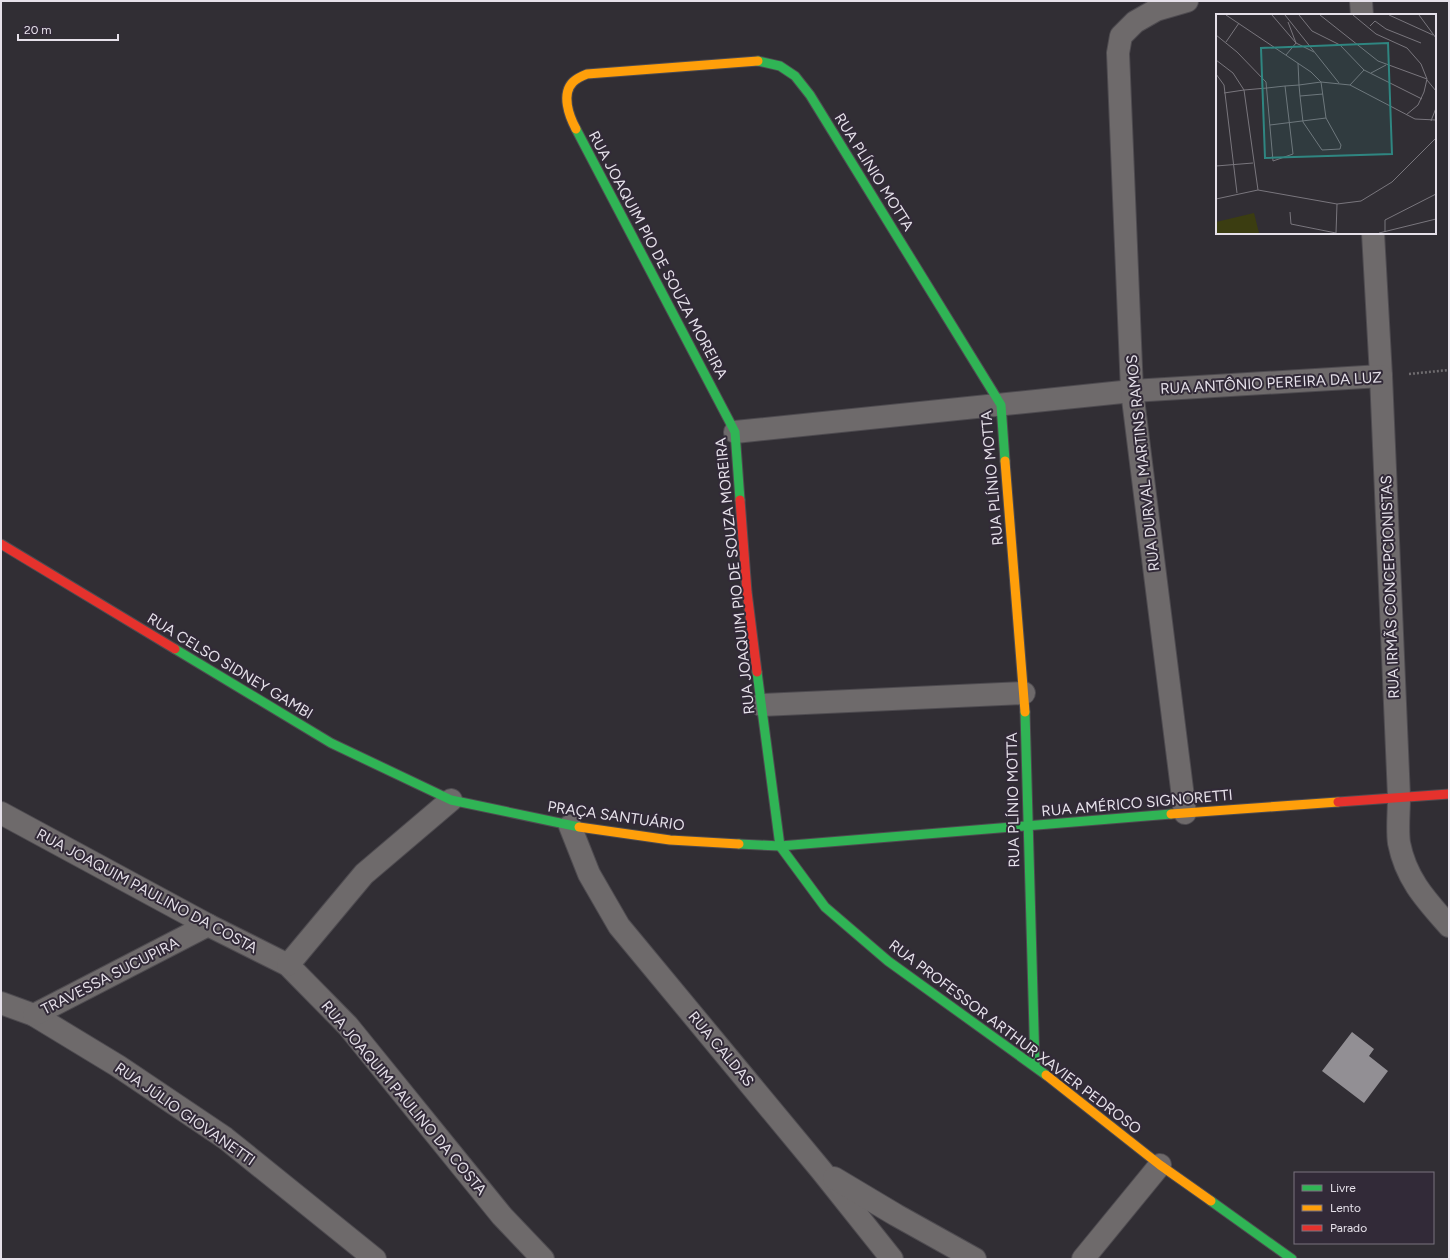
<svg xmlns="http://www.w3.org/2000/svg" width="1450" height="1260" font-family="Figtree,sans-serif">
	<rect width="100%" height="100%" fill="#312e34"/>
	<path fill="#928f94" d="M1352,1032L1374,1049L1369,1056L1388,1071L1364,1103L1322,1071Z"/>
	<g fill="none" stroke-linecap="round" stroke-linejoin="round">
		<g stroke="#4e4b50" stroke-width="24">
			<g id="street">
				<path d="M1361,1L1362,15"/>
				<path d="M1373,233L1381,376L1399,797C1399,812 1397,828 1399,843C1406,879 1426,900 1449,926"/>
				<path d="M735,432L1132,391L1381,376"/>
				<path d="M761,705L1024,693"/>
				<path d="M1,813L208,925L288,965L348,1026L502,1216L543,1259"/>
				<path d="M1185,813L1132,391L1118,53L1121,36L1135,22L1156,10L1187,1"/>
				<path d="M570,826L589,874L619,926L821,1170L892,1259"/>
				<path d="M288,965L364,874L451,800"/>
				<path d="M1,1003L34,1015L118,1066L225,1138L375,1259"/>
				<path d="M34,1015L208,925"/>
				<path d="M834,1178L896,1215L975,1259"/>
				<path d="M1083,1259L1160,1165"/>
			</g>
		</g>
		<g stroke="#4e4b50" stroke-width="11">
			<g id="fast">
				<path d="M758,61L780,66L795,76L810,95L1001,405L1005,461"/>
				<path d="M576,129L735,432L740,500"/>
				<path d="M175,649L331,743L451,800L579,827"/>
				<path d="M757,672L780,846L825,907L888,961L1046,1075"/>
				<path d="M1025,712L1035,1066"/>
				<path d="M739,844L780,846L1171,814"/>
				<path d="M1211,1201L1292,1259"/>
			</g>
		</g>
		<g stroke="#4e4b50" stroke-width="11">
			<g id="slow">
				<path d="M576,129C569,116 561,94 573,82C577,78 582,76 587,74L758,61"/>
				<path d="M1005,461L1025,712"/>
				<path d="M1171,814L1338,802"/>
				<path d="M579,827L670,840L739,844"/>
				<path d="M1046,1075L1160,1165L1211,1201"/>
			</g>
		</g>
		<g stroke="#4e4b50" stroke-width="11">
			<g id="jam">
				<path d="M740,500L747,592L757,672"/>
				<path d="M1,544L175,649"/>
				<path d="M1338,802L1449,794"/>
			</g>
		</g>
		<path stroke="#6f6c6f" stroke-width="2.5" stroke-dasharray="2 2" stroke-linecap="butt" d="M1409,374L1449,370"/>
		<use href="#street" stroke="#6e6a6b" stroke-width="22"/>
		<use href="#fast" stroke="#30b455" stroke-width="9"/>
		<use href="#slow" stroke="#ff9f0a" stroke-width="9"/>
		<use href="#jam" stroke="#e5322d" stroke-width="9"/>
	</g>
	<g text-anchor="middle" stroke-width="4" stroke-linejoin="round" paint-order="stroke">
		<g font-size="15" fill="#e6e1ea" stroke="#322a38">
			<text transform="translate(874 172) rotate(58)" y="5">RUA PLÍNIO MOTTA</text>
			<text transform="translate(658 255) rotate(62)" y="5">RUA JOAQUIM PIO DE SOUZA MOREIRA</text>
			<text transform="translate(1271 383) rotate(-3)" y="5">RUA ANTÔNIO PEREIRA DA LUZ</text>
			<text transform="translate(1143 463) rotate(-96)" y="5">RUA DURVAL MARTINS RAMOS</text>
			<text transform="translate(992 478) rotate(-95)" y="5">RUA PLÍNIO MOTTA</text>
			<text transform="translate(735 576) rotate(-96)" y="5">RUA JOAQUIM PIO DE SOUZA MOREIRA</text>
			<text transform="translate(1390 587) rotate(-92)" y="5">RUA IRMÃS CONCEPCIONISTAS</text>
			<text transform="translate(230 666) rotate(31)" y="5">RUA CELSO SIDNEY GAMBI</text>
			<text transform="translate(1013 800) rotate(-91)" y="5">RUA PLÍNIO MOTTA</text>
			<text transform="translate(1137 803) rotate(-5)" y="5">RUA AMÉRICO SIGNORETTI</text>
			<text transform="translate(616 816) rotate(8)" y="5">PRAÇA SANTUÁRIO</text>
			<text transform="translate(147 891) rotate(28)" y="5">RUA JOAQUIM PAULINO DA COSTA</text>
			<text transform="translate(110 976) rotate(-27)" y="5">TRAVESSA SUCUPIRA</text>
			<text transform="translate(1015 1037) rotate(37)" y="5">RUA PROFESSOR ARTHUR XAVIER PEDROSO</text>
			<text transform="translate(721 1049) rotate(50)" y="5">RUA CALDAS</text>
			<text transform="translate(404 1098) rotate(50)" y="5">RUA JOAQUIM PAULINO DA COSTA</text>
			<text transform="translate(185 1114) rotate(35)" y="5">RUA JÚLIO GIOVANETTI</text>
		</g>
	</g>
	<g transform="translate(1216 14)">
		<rect width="220" height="220" fill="#312e34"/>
		<path d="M38,199L43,219H0V208Z" fill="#3b3d11"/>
		<path fill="none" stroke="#79767d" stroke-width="1" d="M10,1L95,58L105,68L134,71L199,105L220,106M56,1L80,29L98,38M69,1L123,69M83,1L96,17L124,31L148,56L206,85M104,1L162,47L211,65M137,1L160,20L191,34L205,50L211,65L208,78L202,91L190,101M173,1L217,21M203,1L220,24M154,12L159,7L170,15L205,29M0,21L21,38L50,68L57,147L77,140L69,72M10,28L23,9M70,41L80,29L72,8M0,46L17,59L28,76L42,176M155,59L170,51M0,60L8,71L21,179M211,66L220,77M134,71L148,56M8,79L28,76L51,74L69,72L83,71L105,68L110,104L125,131L124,135L106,136L87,108L84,82L83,71L82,49M84,82L107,80M215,107L220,94M54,111L110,104M0,152L37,149M0,185L42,176L121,190L145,187L176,168L220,124M74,198L75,210L120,219M169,218V206L220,180M120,219L121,190M163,219L220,205"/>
		<path fill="#2f8681" fill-opacity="0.15" stroke="#2f8681" stroke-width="2" d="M172,29L176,140L49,144L45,34Z"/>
		<rect width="220" height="220" fill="none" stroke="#e6e1ea" stroke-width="2"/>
	</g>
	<rect width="1450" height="1260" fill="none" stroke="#e6e1ea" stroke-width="4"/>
	<rect x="1294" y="1172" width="140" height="72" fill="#322a38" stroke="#7a737f"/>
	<rect x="1302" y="1185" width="20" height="6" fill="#30b455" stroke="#7a737f"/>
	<text x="1330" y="1192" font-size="12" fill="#e6e1ea">Livre</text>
	<rect x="1302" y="1205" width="20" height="6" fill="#ff9f0a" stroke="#7a737f"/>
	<text x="1330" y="1212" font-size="12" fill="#e6e1ea">Lento</text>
	<rect x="1302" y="1225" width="20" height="6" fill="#e5322d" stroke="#7a737f"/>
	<text x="1330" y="1232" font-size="12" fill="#e6e1ea">Parado</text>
	<path d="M18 34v6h100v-6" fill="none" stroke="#e6e1ea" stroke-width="2"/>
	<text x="24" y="34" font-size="12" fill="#e6e1ea" stroke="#322a38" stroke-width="3" paint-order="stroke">20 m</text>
</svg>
